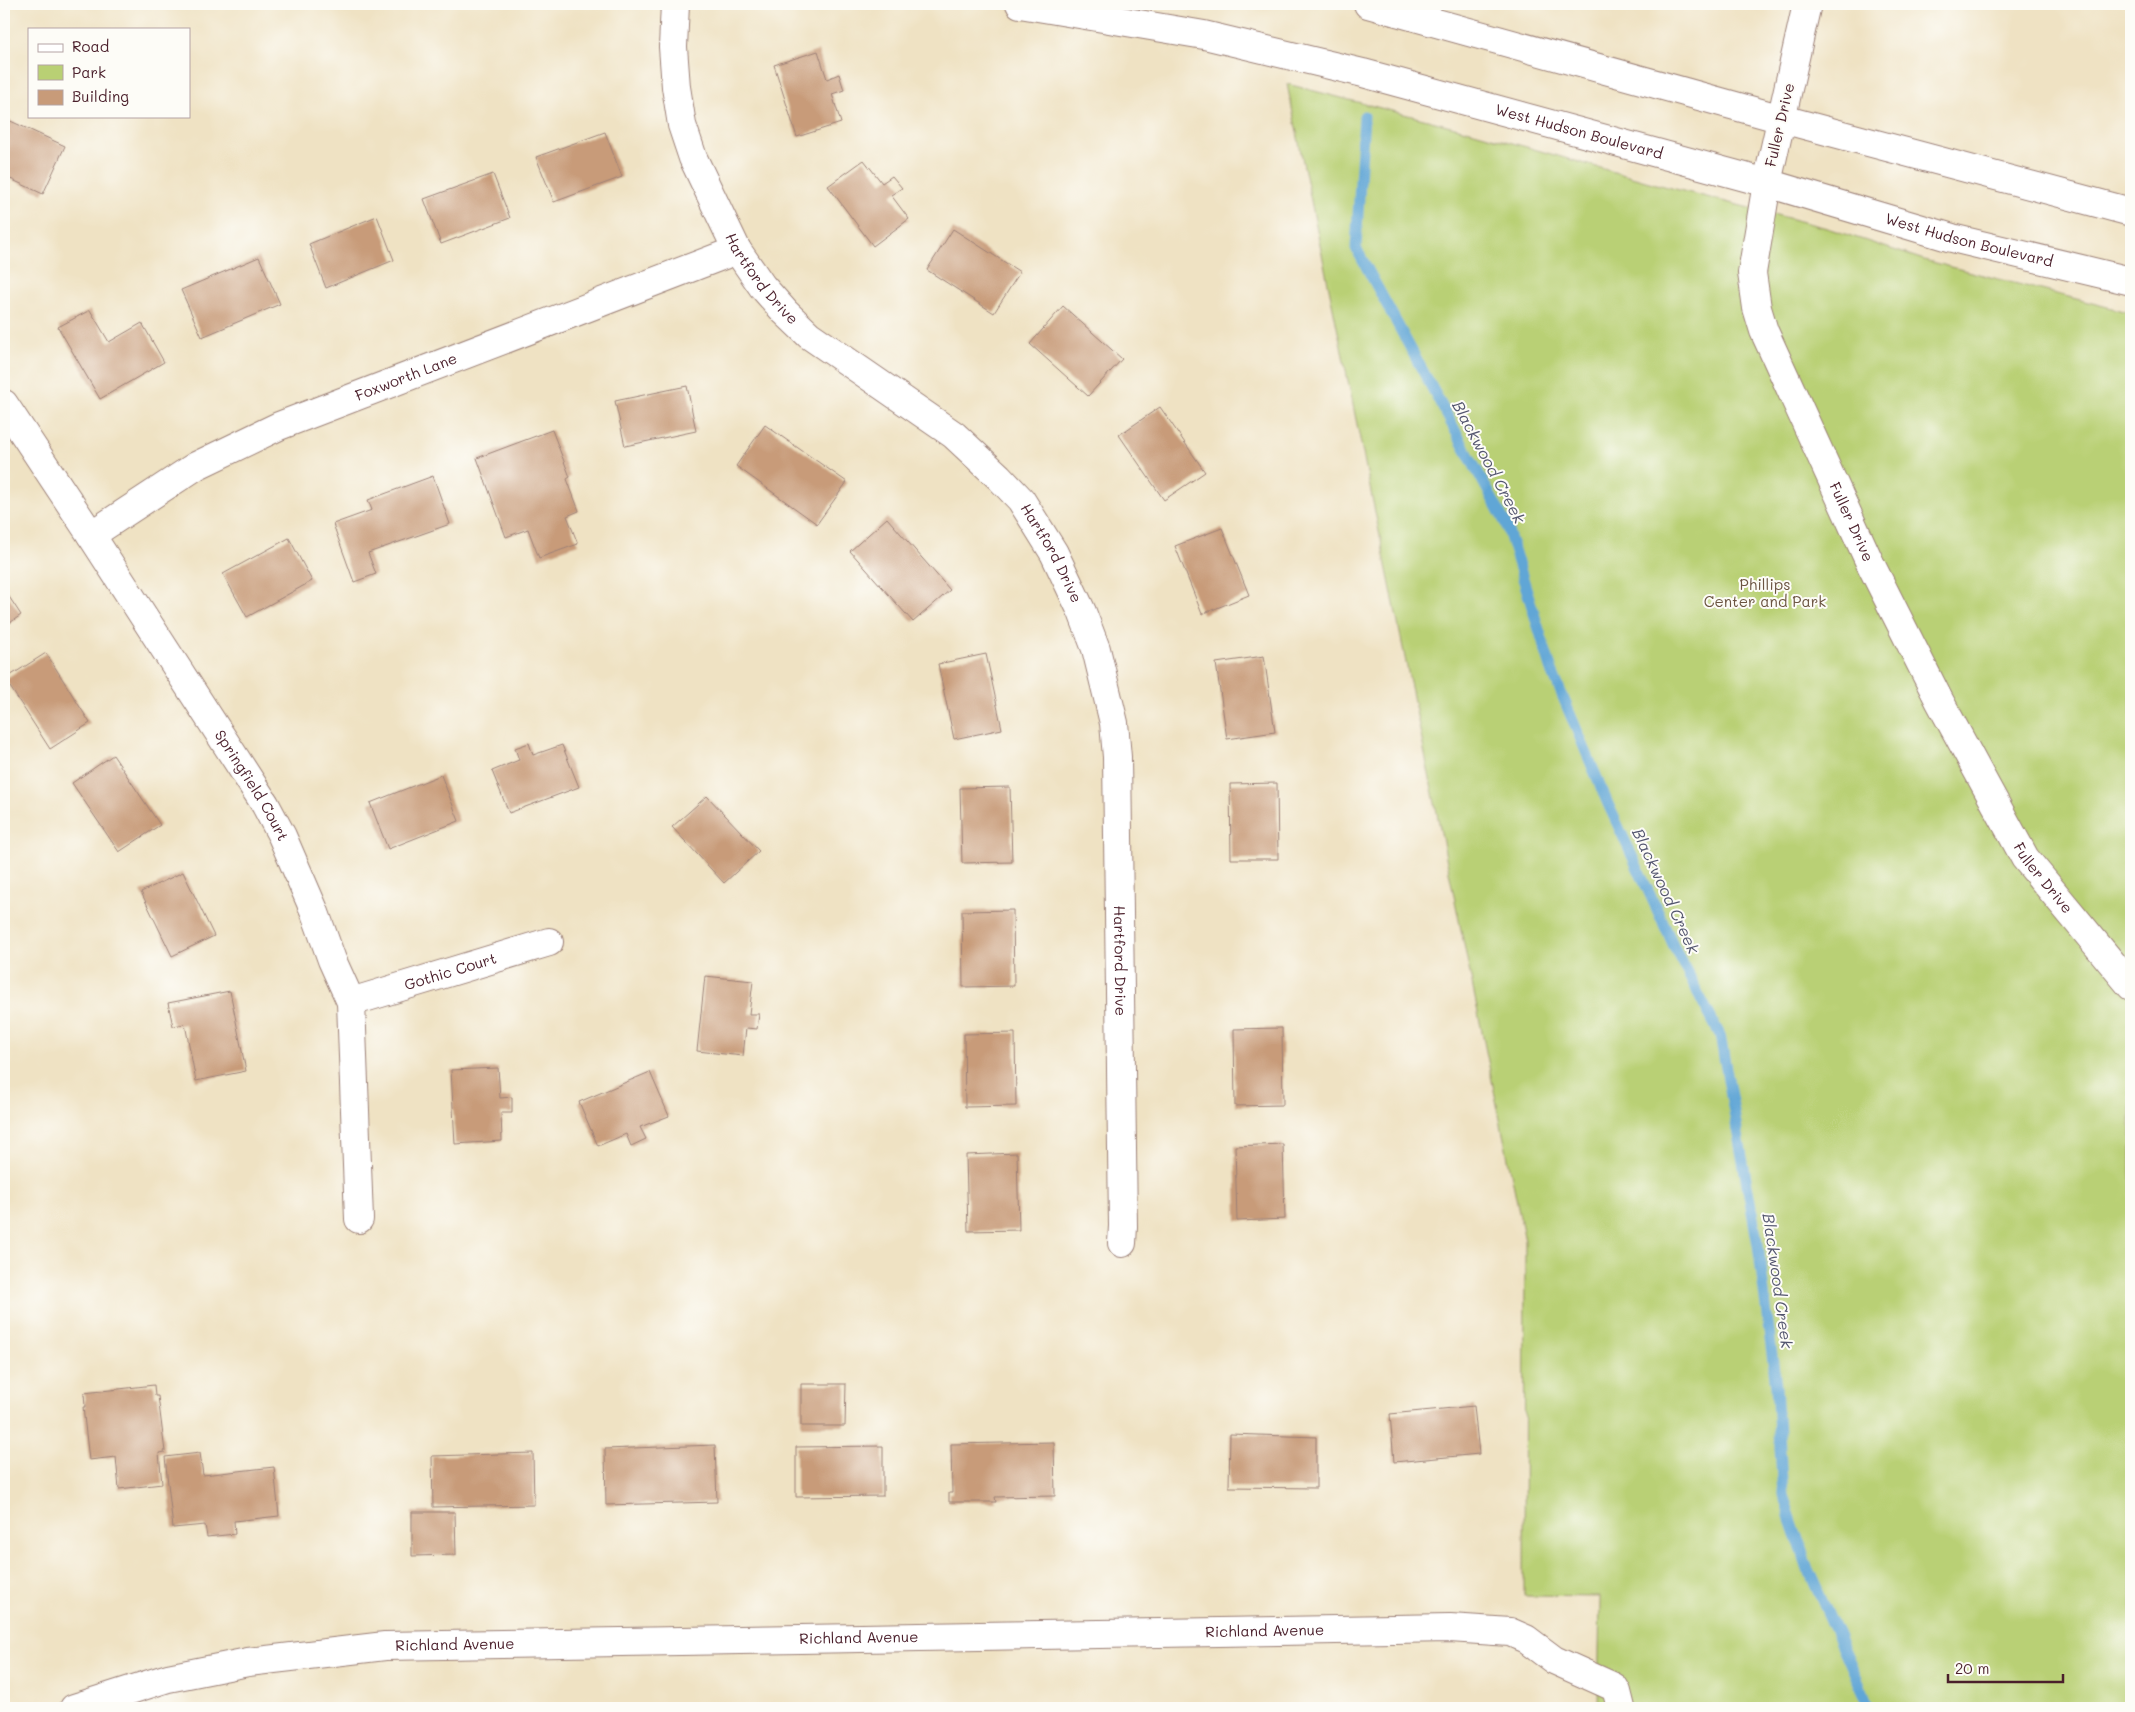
<svg xmlns="http://www.w3.org/2000/svg" width="2135" height="1712" font-family="Mali,sans-serif">
	<rect width="100%" height="100%" fill="#fdfcf7"/>
	<filter id="ink" filterUnits="userSpaceOnUse"><feTurbulence type="fractalNoise" baseFrequency=".02" numOctaves="2"/><feDisplacementMap in="SourceGraphic" scale="10" xChannelSelector="R" yChannelSelector="G"/><feConvolveMatrix kernelMatrix="1 2 1 2 8 2 1 2 1" color-interpolation-filters="sRGB"/></filter>
	<filter id="wash" filterUnits="userSpaceOnUse"><feTurbulence type="fractalNoise" baseFrequency=".0096" numOctaves="4" result="noise"/><feDisplacementMap in="SourceGraphic" scale="20" xChannelSelector="R" yChannelSelector="G"/><feGaussianBlur stdDeviation="1.12" result="paint"/><feColorMatrix in="noise" values="0 0 0 0 0 0 0 0 0 0 0 0 0 0 0 0 0 1.4 0 .05"/><feComposite in="paint" operator="in"/></filter>
	<g filter="url(#wash)">
		<rect width="100%" height="100%" fill="#efe2c3"/>
		<path fill="#b9d074" stroke="#827850" d="M1287,84L1474,132L1656,184L1827,228L1924,260L2131,313V1708H1598L1600,1597L1524,1596L1525,1241Z"/>
		<g fill="none" stroke-linecap="round" stroke-linejoin="round">
			<path stroke="#60a6d6" stroke-width="11" d="M1364,116L1356,248L1506,524L1552,671L1608,804L1678,955L1720,1035L1758,1245L1776,1386L1783,1495L1808,1569L1870,1708"/>
		</g>
		<g id="blocks">
			<g fill="#c89b79">
				<path d="M818,51L827,79L839,74L844,90L832,94L841,123L797,137L774,65Z"/>
				<path d="M4,118L65,146L43,194L4,176Z"/>
				<path d="M605,132L622,177L554,202L536,157Z"/>
				<path d="M864,160L882,183L892,176L902,188L891,195L909,219L873,246L828,186Z"/>
				<path d="M493,174L510,218L441,244L424,199Z"/>
				<path d="M377,216L394,260L326,288L309,244Z"/>
				<path d="M953,229L1020,272L994,313L927,270Z"/>
				<path d="M259,257L280,304L202,337L181,290Z"/>
				<path d="M1063,306L1122,359L1088,396L1030,344Z"/>
				<path d="M90,310L109,342L142,323L164,362L100,399L58,327Z"/>
				<path d="M687,386L696,431L625,446L615,401Z"/>
				<path d="M1160,407L1205,472L1164,500L1119,435Z"/>
				<path d="M765,425L847,482L817,524L736,466Z"/>
				<path d="M552,430L570,477L567,479L579,511L567,516L578,544L539,558L528,529L506,537L477,458Z"/>
				<path d="M433,476L450,524L368,553L376,574L354,582L333,524L372,510L368,500Z"/>
				<path d="M887,518L950,590L913,622L850,551Z"/>
				<path d="M1222,528L1249,595L1202,614L1175,546Z"/>
				<path d="M289,538L312,581L247,617L223,574Z"/>
				<path d="M4,589L21,615L4,627Z"/>
				<path d="M46,653L90,723L50,749L5,679Z"/>
				<path d="M986,654L1002,729L954,739L938,664Z"/>
				<path d="M1264,656L1275,732L1227,739L1216,663Z"/>
				<path d="M529,743L533,755L562,745L579,787L509,813L492,771L519,760L515,748Z"/>
				<path d="M113,755L160,825L119,852L72,783Z"/>
				<path d="M441,775L459,821L388,849L370,803Z"/>
				<path d="M1277,783L1278,859H1231L1230,784Z"/>
				<path d="M1010,787L1012,862L962,863L960,788Z"/>
				<path d="M707,796L759,851L724,883L672,827Z"/>
				<path d="M183,872L214,936L172,956L141,892Z"/>
				<path d="M1013,910L1014,986L963,987L962,911Z"/>
				<path d="M705,976L753,981L749,1014H759L757,1029L746,1028L743,1056L697,1051Z"/>
				<path d="M230,991L246,1071L196,1081L185,1024L173,1026L168,1003Z"/>
				<path d="M1282,1028L1283,1105L1235,1106L1234,1029Z"/>
				<path d="M1015,1033L1016,1106L965,1107L964,1034Z"/>
				<path d="M498,1068L500,1098L512,1097V1113H501L502,1141L455,1144L451,1070Z"/>
				<path d="M650,1072L669,1116L640,1127L646,1139L631,1146L626,1134L598,1146L579,1102Z"/>
				<path d="M1283,1144L1285,1219L1237,1221L1235,1146Z"/>
				<path d="M1017,1153L1019,1230L968,1231L966,1155Z"/>
				<path d="M801,1384H846L845,1426H801Z"/>
				<path d="M154,1385L155,1396H158L165,1452L159,1453L162,1484L119,1489L116,1457L89,1460L83,1407H85L84,1393Z"/>
				<path d="M1474,1406L1479,1454L1394,1462L1390,1414Z"/>
				<path d="M1230,1434L1316,1437V1488L1229,1487Z"/>
				<path d="M1054,1442L1055,1496L995,1497L996,1502H949V1493H952L951,1444Z"/>
				<path d="M715,1445L717,1502L606,1505L605,1449Z"/>
				<path d="M883,1446V1496L796,1497V1447Z"/>
				<path d="M200,1453L203,1475L274,1467L279,1516L234,1521L235,1534L207,1537L205,1525L173,1528L165,1457Z"/>
				<path d="M533,1453L534,1505L433,1507L432,1456Z"/>
				<path d="M412,1512H455L456,1555L412,1556Z"/>
			</g>
		</g>
	</g>
	<g filter="url(#ink)">
		<use href="#blocks" fill-opacity="0" stroke="#9c8077" stroke-width="1"/>
		<g fill="none" stroke-linecap="round" stroke-linejoin="round">
			<g stroke="#9c8077" stroke-width="30">
				<g id="minor">
					<path id="s1" d="M675,4L673,47L676,87L682,125L693,158L737,250L762,286L785,312L809,335L954,435L999,477L1021,500L1054,553L1082,612L1096,649L1114,723L1117,757L1123,1226L1122,1243"/>
					<path id="s2" d="M1807,4L1767,183L1752,273L1757,308L1764,331L1870,563L1939,700L2025,858L2131,986"/>
					<path id="s3" d="M4,404L91,535L265,804L282,836L314,910L332,960L351,1002L359,1219"/>
					<path id="s4" d="M91,535L196,466L279,426L737,250"/>
					<path id="s5" d="M351,1002L549,942"/>
					<path id="s6" d="M74,1708L168,1678L248,1662L385,1646L1450,1628L1510,1632L1526,1639L1554,1660L1614,1687L1617,1692L1621,1708"/>
				</g>
			</g>
			<g stroke="#9c8077" stroke-width="30">
				<g id="major">
					<path id="s7" d="M1020,4L1204,35L1363,73L1767,183L1952,238L2131,281"/>
					<path d="M1368,4L1782,119L2131,212"/>
				</g>
			</g>
			<use href="#minor" stroke="#fff" stroke-width="28"/>
			<use href="#major" stroke="#fff" stroke-width="28"/>
		</g>
	</g>
	<g text-anchor="middle" stroke-width="4" stroke-linejoin="round" paint-order="stroke">
		<g font-size="15" fill="#4a1f2b" stroke="#fdfcf7">
			<text transform="translate(1780 125) rotate(-77)" y="5">Fuller Drive</text>
			<text dy="5" stroke="none"><textPath href="#s7" startOffset="574">West Hudson Boulevard</textPath></text>
			<text dy="5" stroke="none"><textPath href="#s7" startOffset="979">West Hudson Boulevard</textPath></text>
			<text dy="5" stroke="none"><textPath href="#s1" startOffset="296">Hartford Drive</textPath></text>
			<text dy="5" stroke="none"><textPath href="#s4" startOffset="354">Foxworth Lane</textPath></text>
			<text dy="5" stroke="none"><textPath href="#s2" startOffset="544">Fuller Drive</textPath></text>
			<text dy="5" stroke="none"><textPath href="#s1" startOffset="701">Hartford Drive</textPath></text>
			<text dy="5" stroke="none"><textPath href="#s3" startOffset="455">Springfield Court</textPath></text>
			<text dy="5" stroke="none"><textPath href="#s2" startOffset="949">Fuller Drive</textPath></text>
			<text dy="5" stroke="none"><textPath href="#s1" startOffset="1121">Hartford Drive</textPath></text>
			<text dy="5" stroke="none"><textPath href="#s5" startOffset="104">Gothic Court</textPath></text>
			<text dy="5" stroke="none"><textPath href="#s6" startOffset="1198">Richland Avenue</textPath></text>
			<text dy="5" stroke="none"><textPath href="#s6" startOffset="792">Richland Avenue</textPath></text>
			<text dy="5" stroke="none"><textPath href="#s6" startOffset="388">Richland Avenue</textPath></text>
		</g>
		<g font-size="15" fill="#6b5441" stroke="#fdfcf7">
			<text x="1765" y="590">Phillips<tspan x="1765" dy="17">Center and Park</tspan></text>
		</g>
		<g font-size="16" font-style="italic" fill="#53556f" stroke="#fdfcf7">
			<text transform="translate(1489 462) rotate(62)" y="6">Blackwood Creek</text>
			<text transform="translate(1666 891) rotate(65)" y="6">Blackwood Creek</text>
			<text transform="translate(1778 1281) rotate(82)" y="6">Blackwood Creek</text>
		</g>
	</g>
	<rect width="2135" height="1712" fill="none" stroke="#fdfcf7" stroke-width="20"/>
	<rect x="28" y="28" width="162" height="90" fill="#fdfcf7" stroke="#b5a4a5"/>
	<rect x="38" y="44" width="25" height="8" fill="#ffffff" stroke="#b5a4a5"/>
	<text x="72" y="52" font-size="15" fill="#4a1f2b">Road</text>
	<rect x="38" y="65" width="25" height="15" fill="#b9d074" stroke="#b5a4a5"/>
	<text x="72" y="78" font-size="15" fill="#4a1f2b">Park</text>
	<rect x="38" y="90" width="25" height="15" fill="#c89b79" stroke="#b5a4a5"/>
	<text x="72" y="102" font-size="15" fill="#4a1f2b">Building</text>
	<path d="M1948 1674v8h115v-8" fill="none" stroke="#4a1f2b" stroke-width="2.5"/>
	<text x="1955" y="1674" font-size="15" fill="#4a1f2b" stroke="#fdfcf7" stroke-width="4" paint-order="stroke">20 m</text>
</svg>
